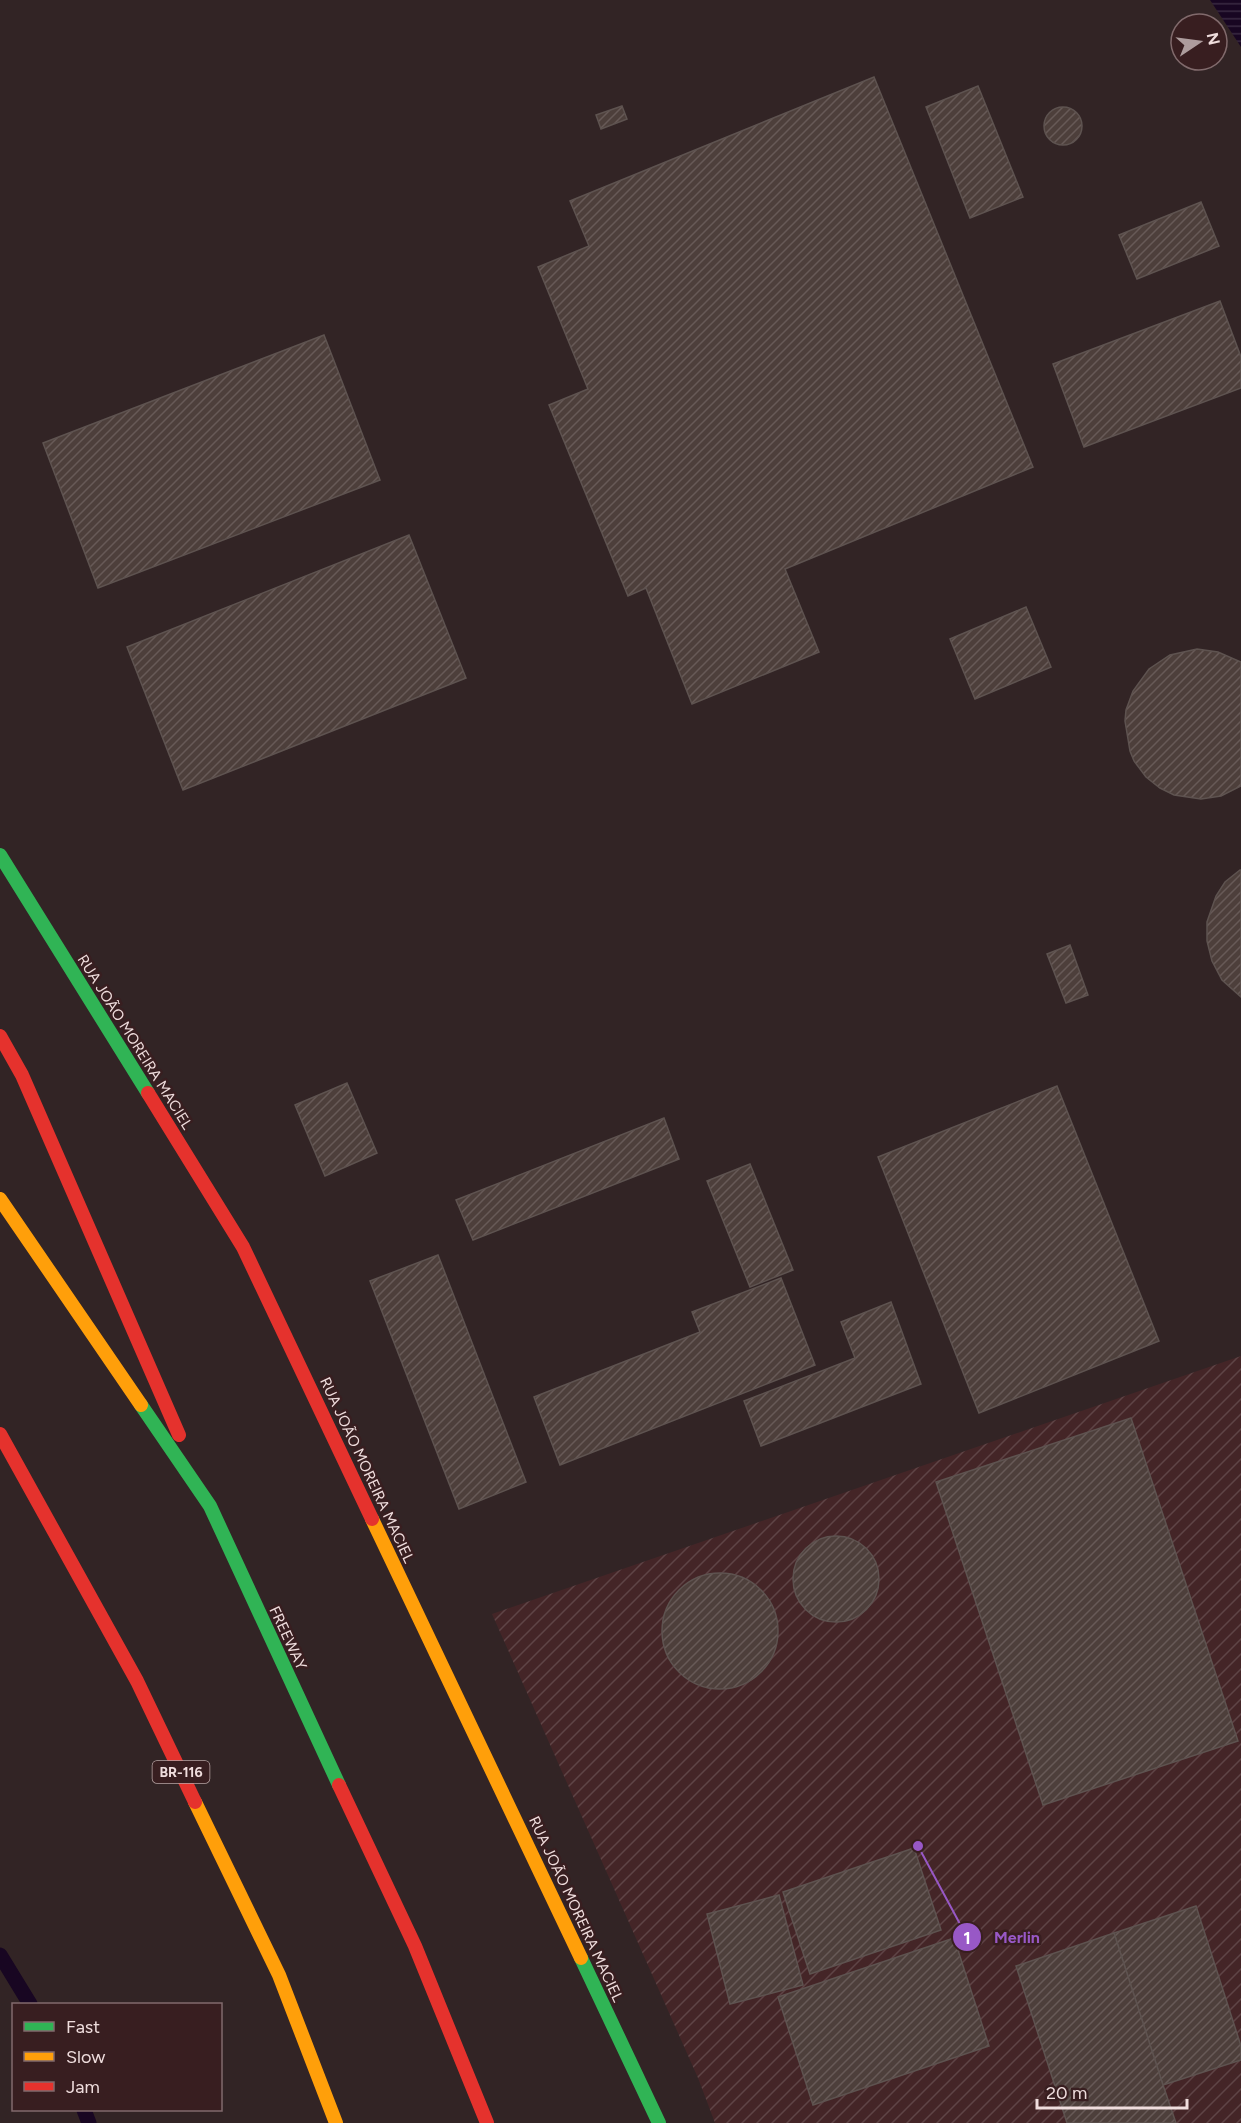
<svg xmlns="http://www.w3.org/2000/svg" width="1241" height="2123" font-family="Figtree,sans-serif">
	<defs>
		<pattern id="industrial-furrows" width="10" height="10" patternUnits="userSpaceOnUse" patternTransform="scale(1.5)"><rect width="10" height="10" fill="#442527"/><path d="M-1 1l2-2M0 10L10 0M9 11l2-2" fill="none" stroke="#5f4446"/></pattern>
		<pattern id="water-rules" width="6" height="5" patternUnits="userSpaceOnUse" patternTransform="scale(1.5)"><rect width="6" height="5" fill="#180622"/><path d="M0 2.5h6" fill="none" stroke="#3a2a42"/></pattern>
		<pattern id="building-hatch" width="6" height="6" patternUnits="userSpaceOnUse" patternTransform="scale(1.5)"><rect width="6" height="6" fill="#4d3f3b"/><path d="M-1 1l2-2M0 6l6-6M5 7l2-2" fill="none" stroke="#675a57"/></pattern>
	</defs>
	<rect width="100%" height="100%" fill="#322425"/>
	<path fill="url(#industrial-furrows)" d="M1241,1356V2123H715L698,2078L492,1614Z"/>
	<path fill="url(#water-rules)" d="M1210,0H1241V47Z"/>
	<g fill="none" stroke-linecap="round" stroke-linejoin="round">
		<g stroke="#180622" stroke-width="15">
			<path d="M0,1955L30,2004"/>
			<path d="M84,2110L89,2123"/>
		</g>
	</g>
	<g fill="url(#building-hatch)" stroke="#5e5350" stroke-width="1.5">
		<path d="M874,77L1033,467L785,569L819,652L692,704L646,588L628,596L549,405L588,389L538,267L589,246L570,201Z"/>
		<path d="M978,86L1023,197L970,218L926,107Z"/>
		<path d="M622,106L627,119L601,129L596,115Z"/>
		<circle cx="1063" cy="126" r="19"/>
		<path d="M1201,202L1219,246L1137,279L1119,235Z"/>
		<path d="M1220,301L1241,357V388L1084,447L1053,364Z"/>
		<path d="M324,335L380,480L98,588L43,443Z"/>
		<path d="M409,535L466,678L183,790L127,647Z"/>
		<path d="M1026,607L1051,667L975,699L950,639Z"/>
		<path d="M1197,649L1218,652L1241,662V786L1221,796L1201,799L1174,795L1160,788L1146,777L1134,761L1130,751L1125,721L1126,710L1133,691L1149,669L1170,655Z"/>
		<path d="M1240,870H1241V997L1222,980L1212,961L1207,941V922L1216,896L1225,882Z"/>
		<path d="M1070,945L1088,995L1066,1003L1047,954Z"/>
		<path d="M347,1083L377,1153L325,1176L295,1105Z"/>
		<path d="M1057,1086L1159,1341L979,1413L878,1157Z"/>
		<path d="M664,1118L679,1159L473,1240L456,1200Z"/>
		<path d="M750,1164L793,1270L750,1287L707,1181Z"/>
		<path d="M438,1255L526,1482L459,1509L370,1281Z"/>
		<path d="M781,1278L815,1365L560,1465L534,1397L700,1332L692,1312Z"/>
		<path d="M891,1302L921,1384L761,1446L744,1401L855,1358L841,1322Z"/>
		<path d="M1131,1418L1238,1741L1043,1805L936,1482Z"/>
		<circle cx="836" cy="1579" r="43"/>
		<circle cx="720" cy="1631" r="58"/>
		<path d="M914,1848L941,1930L810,1974L783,1892Z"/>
		<path d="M779,1895L803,1985L730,2004L707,1914Z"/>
		<path d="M1196,1906L1241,2046V2060L1163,2085L1114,1933Z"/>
		<path d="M1114,1933L1163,2085L1176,2123H1067L1016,1966Z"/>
		<path d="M954,1938L989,2046L813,2105L778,1997Z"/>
	</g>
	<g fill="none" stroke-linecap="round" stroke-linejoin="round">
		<g stroke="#30b455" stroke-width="14">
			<path d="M0,855L148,1093"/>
			<path d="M141,1405L210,1506L339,1785"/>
			<path d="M581,1958L659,2123"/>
		</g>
		<g stroke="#ff9f0a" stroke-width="14">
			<path d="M0,1199L141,1405"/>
			<path d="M372,1519L581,1958"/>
			<path d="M195,1802L279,1975L336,2123"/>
		</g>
		<g stroke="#e5322d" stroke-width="14">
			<path d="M0,1036L22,1075L179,1435"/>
			<path d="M148,1093L243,1247L372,1519"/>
			<path d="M0,1434L137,1681L195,1802"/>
			<path d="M339,1785L415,1946L487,2123"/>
		</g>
	</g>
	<g text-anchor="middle" stroke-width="5" stroke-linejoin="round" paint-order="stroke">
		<rect fill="#381e20" stroke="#b8a4a4" stroke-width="1.5" x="152.5" y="1761" width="57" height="22" rx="4.5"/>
		<g font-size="14" font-weight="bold" fill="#efdddd">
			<text x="181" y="1777">BR-116</text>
		</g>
		<g font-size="15" fill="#efdddd" stroke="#381e20">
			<text transform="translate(135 1042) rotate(58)" y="5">RUA JOÃO MOREIRA MACIEL</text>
			<text transform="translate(367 1470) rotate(65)" y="5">RUA JOÃO MOREIRA MACIEL</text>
			<text transform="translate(288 1638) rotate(65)" y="5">FREEWAY</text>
			<text transform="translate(576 1909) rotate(65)" y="5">RUA JOÃO MOREIRA MACIEL</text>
		</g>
	</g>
	<path fill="none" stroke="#9858c6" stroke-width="2" d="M918 1846L967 1937"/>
	<g fill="#9858c6" stroke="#381e20" stroke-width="2">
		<circle cx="918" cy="1846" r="6"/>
		<circle cx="967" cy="1937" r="15"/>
	</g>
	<g font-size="18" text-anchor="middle" font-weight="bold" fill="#fff">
		<text x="967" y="1944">1</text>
	</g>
	<g font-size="16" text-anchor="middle" font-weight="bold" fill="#9858c6" stroke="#381e20" stroke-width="5" stroke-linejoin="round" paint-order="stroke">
		<text x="1017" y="1943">Merlin</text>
	</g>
	<rect x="12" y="2003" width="210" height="108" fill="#381e20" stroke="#816a6c" stroke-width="1.5"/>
	<rect x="24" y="2022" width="30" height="9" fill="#30b455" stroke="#816a6c" stroke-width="1.5"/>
	<text x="66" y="2033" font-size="18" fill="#efdddd">Fast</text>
	<rect x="24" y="2052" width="30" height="9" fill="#ff9f0a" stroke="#816a6c" stroke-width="1.5"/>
	<text x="66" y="2063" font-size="18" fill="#efdddd">Slow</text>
	<rect x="24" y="2082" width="30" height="9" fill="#e5322d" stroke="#816a6c" stroke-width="1.5"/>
	<text x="66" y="2093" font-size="18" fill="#efdddd">Jam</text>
	<g transform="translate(1199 42) rotate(77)"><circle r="28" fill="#381e20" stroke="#816a6c" stroke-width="1.5"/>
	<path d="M0-4.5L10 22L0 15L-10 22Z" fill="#ad9c9d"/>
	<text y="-9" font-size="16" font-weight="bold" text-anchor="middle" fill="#efdddd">N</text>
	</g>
	<path d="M1037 2099v9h150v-9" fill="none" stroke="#efdddd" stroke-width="3"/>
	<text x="1046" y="2099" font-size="18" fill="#efdddd" stroke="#381e20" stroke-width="4.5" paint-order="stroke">20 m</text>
</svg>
